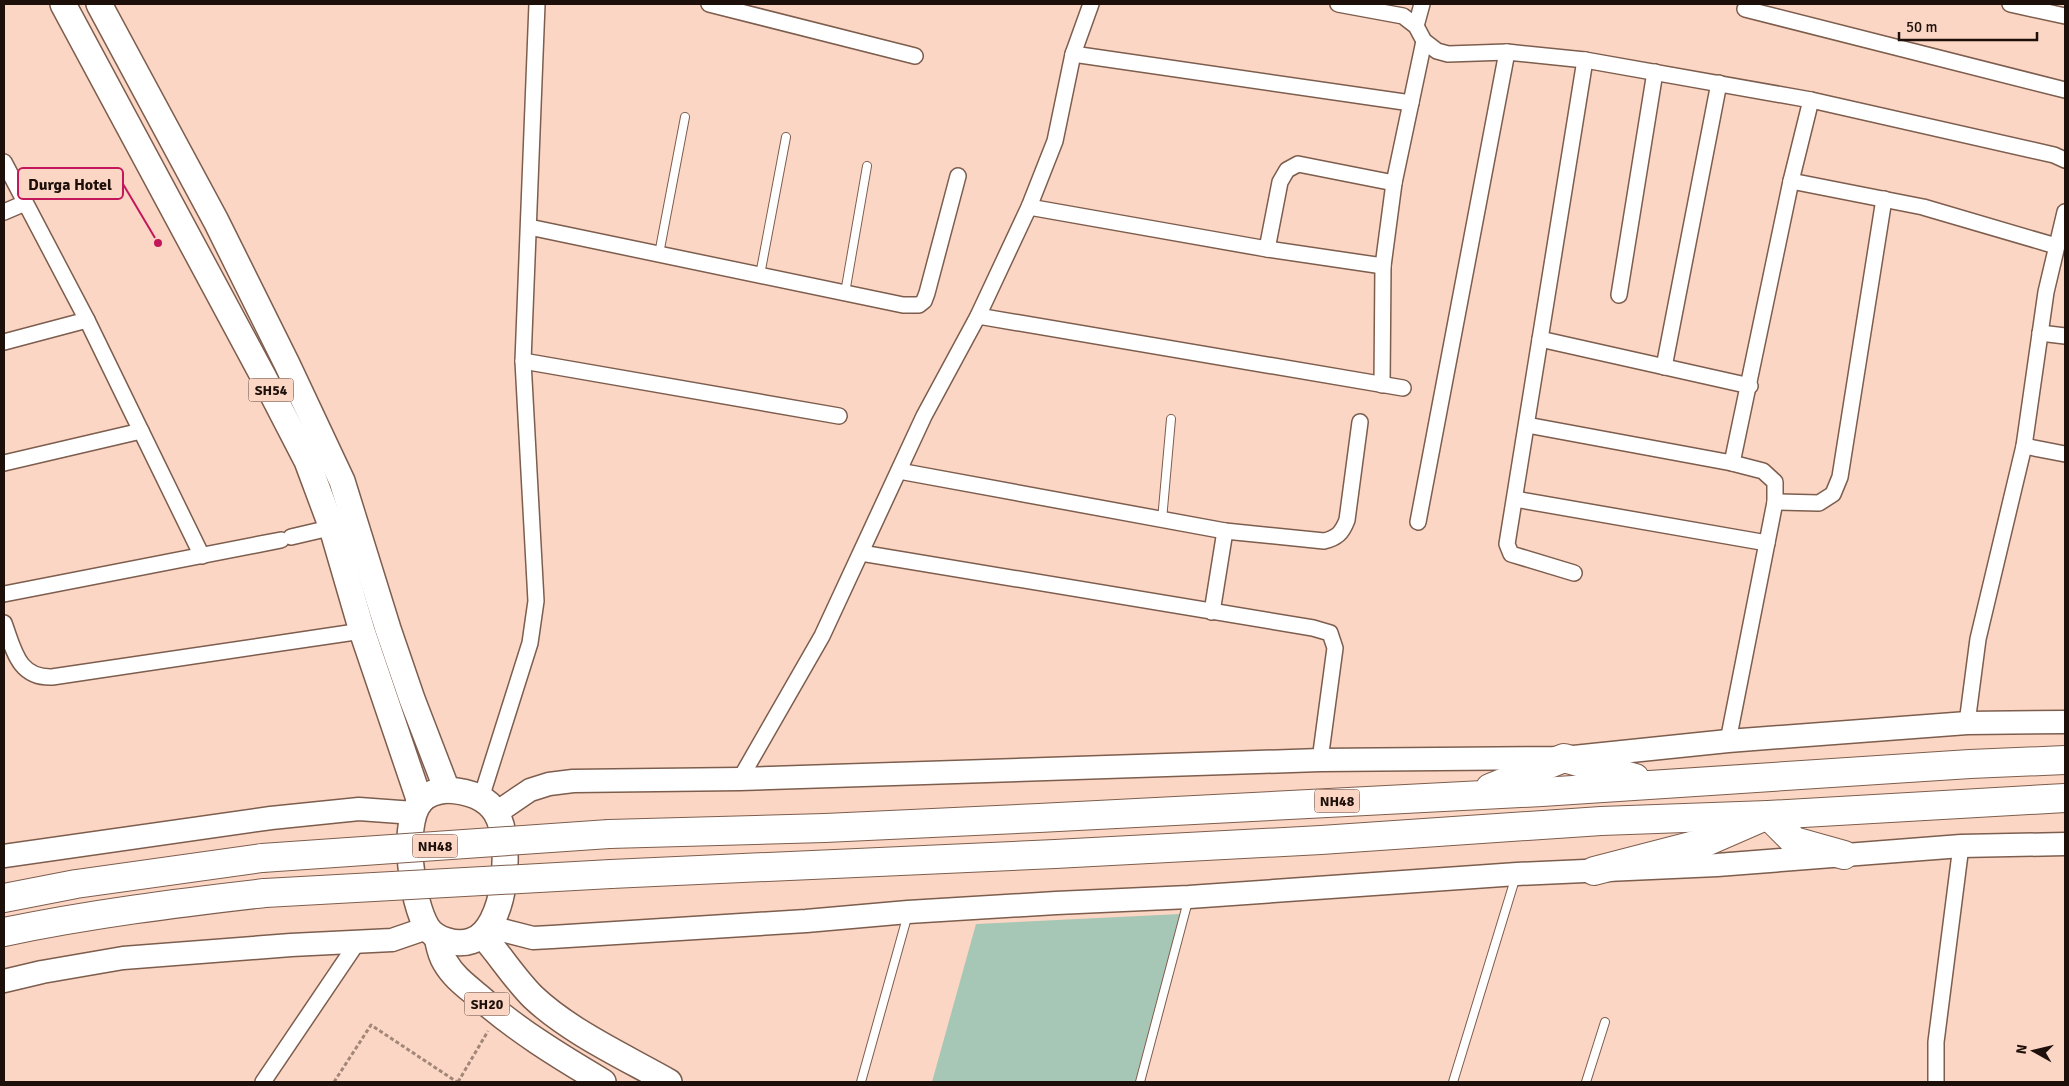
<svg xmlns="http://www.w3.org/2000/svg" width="2069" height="1086" font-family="Signika,sans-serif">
	<rect width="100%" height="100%" fill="#fbd6c4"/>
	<path fill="#a7c7b6" d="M1180,914L1135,1082H932L976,924Z"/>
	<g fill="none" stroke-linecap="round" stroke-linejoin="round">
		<g stroke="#7d5d4d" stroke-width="10">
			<g id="lane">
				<path d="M659,254L685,117"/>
				<path d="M760,275L786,137"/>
				<path d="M845,293L867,166"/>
				<path d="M1162,520L1171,419"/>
				<path d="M861,1082L908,914"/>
				<path d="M1140,1082L1188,901"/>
				<path d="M1453,1082L1516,876"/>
				<path d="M1586,1082L1605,1022"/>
			</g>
		</g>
		<g stroke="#7d5d4d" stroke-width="18">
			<g id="street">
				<path d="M709,4L915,56"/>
				<path d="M1338,4L1403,16L1416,26L1424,41L1437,51L1448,54L1507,52L1585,60L1811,100L2054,155L2065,160"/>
				<path d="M2010,4L2065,16"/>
				<path d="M1745,9L2065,90"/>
				<path d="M1416,26L1422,4"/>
				<path d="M1073,54L1411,103"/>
				<path d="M4,162L87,320"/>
				<path d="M1791,181L1923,207L2056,246"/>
				<path d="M1029,207L1267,249L1383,266"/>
				<path d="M4,212L25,203"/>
				<path d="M529,227L903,305H919L924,301L927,293L958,176"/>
				<path d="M1267,249L1280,182L1287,170L1298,164L1394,183"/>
				<path d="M1619,295L1655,72"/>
				<path d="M978,316L1403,388"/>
				<path d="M2040,333L2065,336"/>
				<path d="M1540,339L1750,386"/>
				<path d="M4,342L87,320L141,431"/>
				<path d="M523,361L839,416"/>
				<path d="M1664,367L1719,83"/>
				<path d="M1382,385L1383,266L1394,183L1424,41"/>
				<path d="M1527,425L1732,463L1763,471L1775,482V502L1728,741"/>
				<path d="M2024,446L2065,454"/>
				<path d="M4,463L141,431L202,556"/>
				<path d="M1732,463L1791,181L1811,100"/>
				<path d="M899,471L1225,531L1324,541C1337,538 1342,533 1347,520L1360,422"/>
				<path d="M1515,499L1767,543"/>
				<path d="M1775,502L1819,503L1833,494L1840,477L1884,199"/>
				<path d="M1418,522L1507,52"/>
				<path d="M291,537L338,526"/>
				<path d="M861,553L1313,628L1330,633L1335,648L1320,760"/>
				<path d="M1574,573L1511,554L1507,544L1585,60"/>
				<path d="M4,594L281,540"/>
				<path d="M1212,612L1225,531"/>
				<path d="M4,623C14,650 18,678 52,677L362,631"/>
				<path d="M1967,723L1978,639L2024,446L2046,292L2065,212"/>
				<path d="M740,779L822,636L924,416L978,316L1029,207L1055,141L1073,54L1091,4"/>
				<path d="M481,798L530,643L536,601L523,361L537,4"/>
				<path d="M263,1082L357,943"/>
				<path d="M1936,1082V1042L1961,846"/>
			</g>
		</g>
		<g stroke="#7d5d4d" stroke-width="25">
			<g id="secondary">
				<path d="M496,813L530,790L549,784L573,781L740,779L1320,760L1564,758L1728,741L1967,723L2065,722"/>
				<path d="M4,856L271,818L359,809L414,813"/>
				<path d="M490,927L533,938L552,937L806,921L908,912L1056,903L1189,897L1517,874L1717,865L1961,846L2065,844"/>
				<path d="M4,981L42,972L123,958L291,945L392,940L427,928"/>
			</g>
		</g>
		<g stroke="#7d5d4d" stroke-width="28">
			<g id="primary">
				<path d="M63,4L263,376L307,461L332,528L362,631L420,802"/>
				<path d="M99,4L216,221L287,364L342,481L388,629L412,699L447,790"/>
				<path d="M447,790C465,791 486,796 496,813C513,840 507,930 471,941C457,946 435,940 427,927C412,903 401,826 420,802C426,794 437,791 447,790Z"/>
				<path d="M482,935C500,955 514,978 533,997C570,1032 625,1057 669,1082"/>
				<path d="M437,937C439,946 440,954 445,962C453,976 465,985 477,995C515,1029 559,1056 603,1082"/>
			</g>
		</g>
		<g stroke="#7d5d4d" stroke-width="30">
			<g id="highway">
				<path d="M1490,788L1564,758L1635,778"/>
				<path d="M609,834L825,828L1039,818L1542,792L1970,764L2065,760"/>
				<path d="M1594,871L1706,842L1768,815L1794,841L1844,855"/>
				<path d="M611,874L1055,854L1321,840L1601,821L1768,815L2065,798"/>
				<path d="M4,898L76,884L262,858"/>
				<path d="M4,932C90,914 177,903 265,893"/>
			</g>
		</g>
		<g stroke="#a28779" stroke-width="3" stroke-dasharray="4 2.5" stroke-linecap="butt">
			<path d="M334,1082L371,1025L457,1082"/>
			<path d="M458,1082L488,1031"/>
		</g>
		<use href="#lane" stroke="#fff" stroke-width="8"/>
		<use href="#street" stroke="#fff" stroke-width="15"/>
		<use href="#secondary" stroke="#fff" stroke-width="22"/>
		<use href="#primary" stroke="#fff" stroke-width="25"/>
		<use href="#highway" stroke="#fff" stroke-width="28"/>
		<g stroke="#7d5d4d" stroke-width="30" stroke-linecap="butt">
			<g id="highway-bridge">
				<path d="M262,858L609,834"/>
				<path d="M265,893L611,874"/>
			</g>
		</g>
		<use href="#highway-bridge" stroke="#fff" stroke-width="28"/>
	</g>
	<g text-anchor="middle" stroke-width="4" stroke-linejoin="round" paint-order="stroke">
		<g fill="#fbd6c4" stroke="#604b42" stroke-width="1">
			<rect x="248.5" y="378.5" width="45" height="23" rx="4"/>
			<rect x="1314.5" y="789.5" width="45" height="23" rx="4"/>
			<rect x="412.5" y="834.5" width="45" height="23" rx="4"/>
			<rect x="464.5" y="992.5" width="45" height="23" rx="4"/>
		</g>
		<g font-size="14" font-weight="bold" fill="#1d100a">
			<text x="271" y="395">SH54</text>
			<text x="1337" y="806">NH48</text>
			<text x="435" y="851">NH48</text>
			<text x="487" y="1009">SH20</text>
		</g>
	</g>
	<path fill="none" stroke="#c2185b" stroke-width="2" d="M158 243L123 184"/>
	<circle fill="#c2185b" stroke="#fbd6c4" stroke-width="2" cx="158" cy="243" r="5"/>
	<rect fill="#fbd6c4" stroke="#c2185b" stroke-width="2" x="18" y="168" width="105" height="31" rx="5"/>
	<g font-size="16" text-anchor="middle" font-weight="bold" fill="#1d100a">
		<text x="70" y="190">Durga Hotel</text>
	</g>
	<rect width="2069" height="1086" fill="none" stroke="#1d100a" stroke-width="10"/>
	<g transform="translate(2034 1051) rotate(278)" stroke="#fbd6c4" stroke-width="4" paint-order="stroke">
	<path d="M0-4L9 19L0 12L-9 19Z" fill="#1d100a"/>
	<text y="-8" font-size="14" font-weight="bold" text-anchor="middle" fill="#1d100a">N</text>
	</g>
	<path d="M1899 32v8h138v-8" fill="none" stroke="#1d100a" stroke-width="2.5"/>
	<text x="1906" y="32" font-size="15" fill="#1d100a" stroke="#fbd6c4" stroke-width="4" paint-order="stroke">50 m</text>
</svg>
